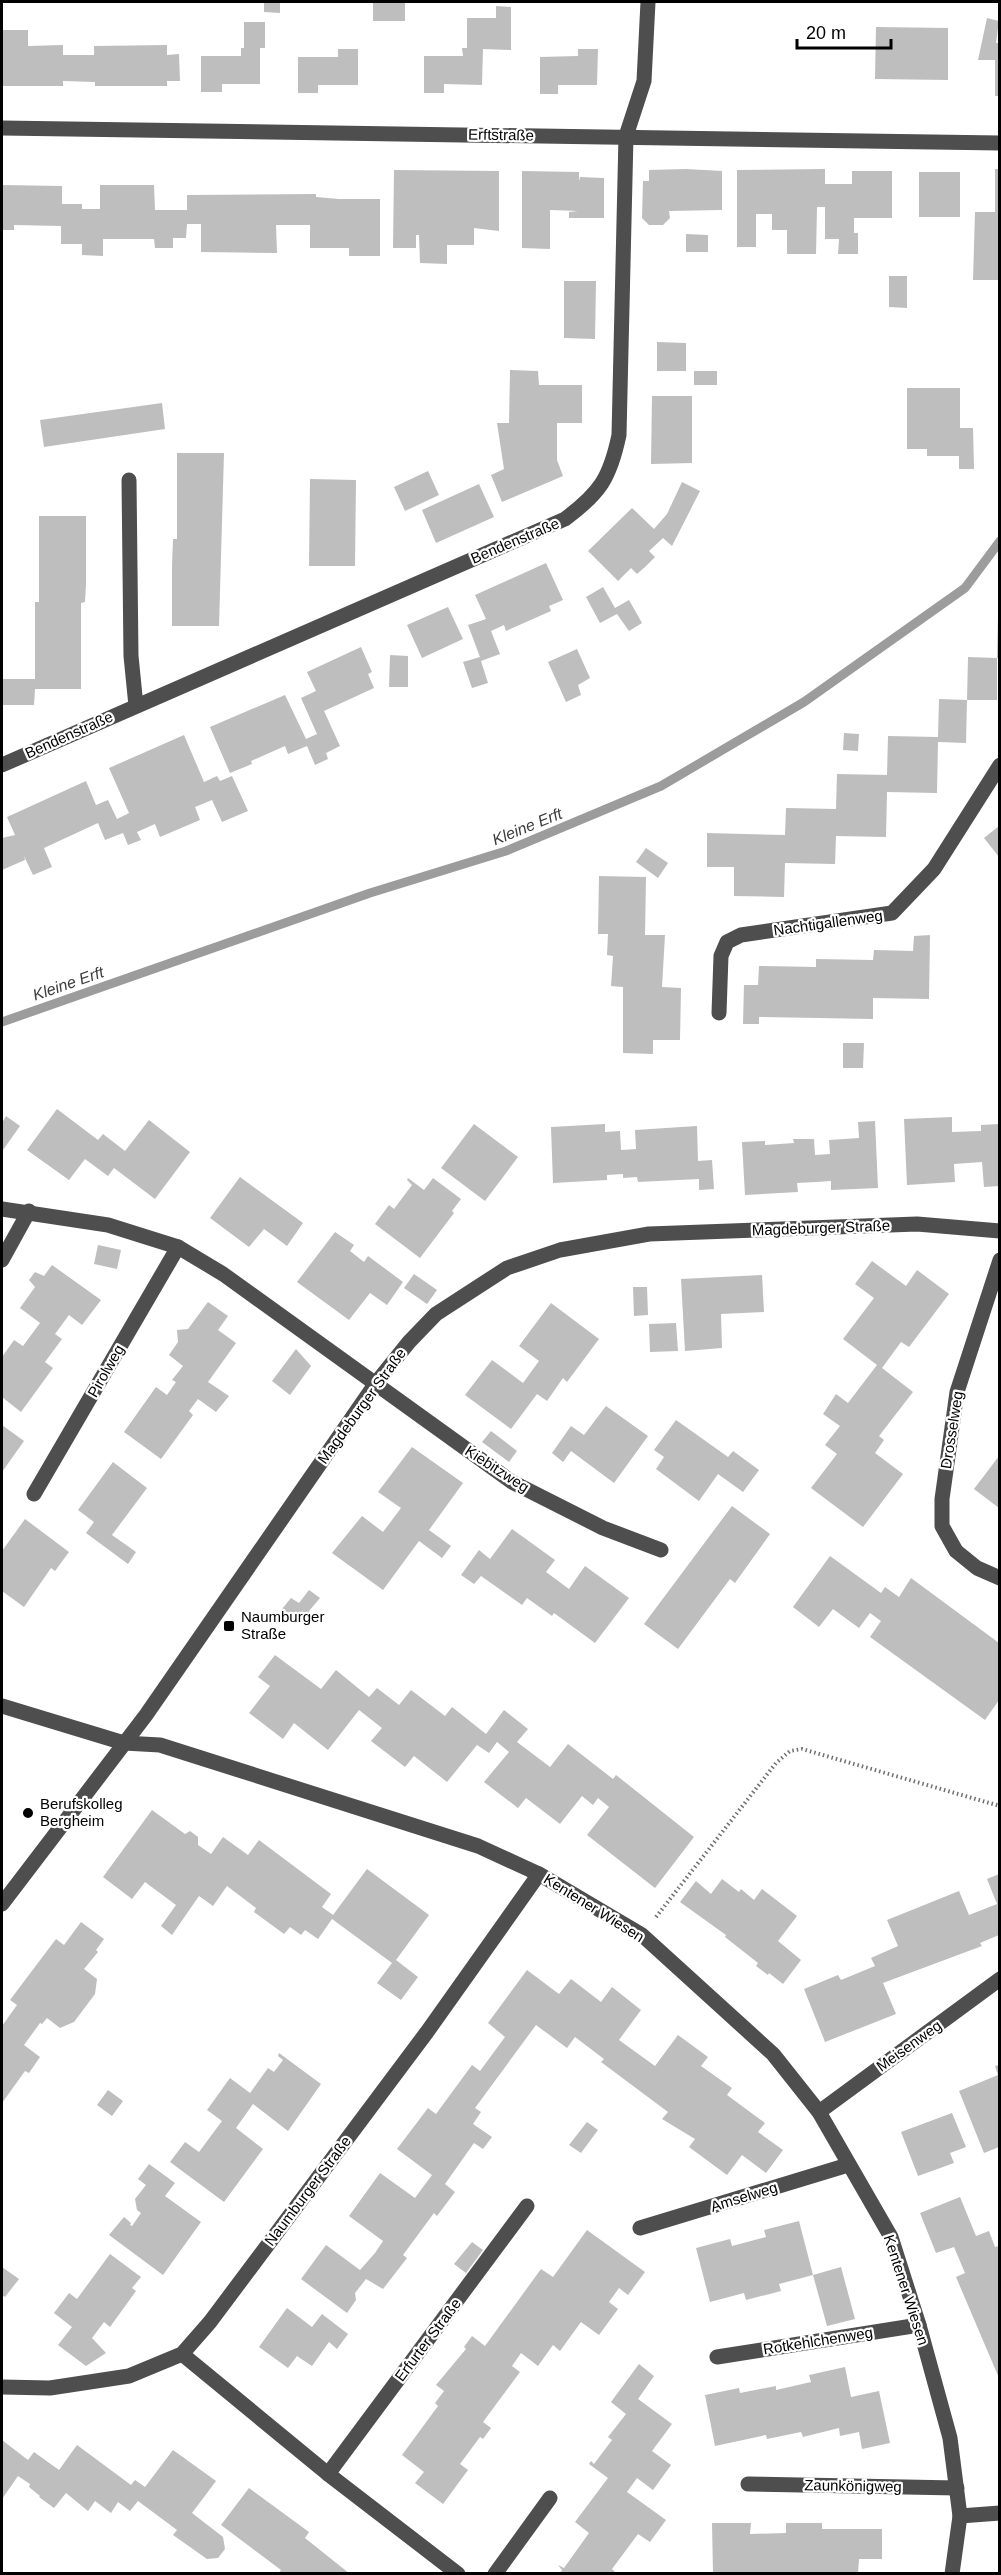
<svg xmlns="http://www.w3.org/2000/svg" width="1001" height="2575" font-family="Arial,sans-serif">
	<rect width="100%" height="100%" fill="#fff"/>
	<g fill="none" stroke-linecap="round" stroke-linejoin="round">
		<path stroke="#9c9c9c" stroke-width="9" d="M2,1022L370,893L506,851L661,786L804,702L965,588L1000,541"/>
	</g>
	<g fill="#bebebe">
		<path d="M264,2H280V13L264,12Z"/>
		<rect x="373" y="2" width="32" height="19"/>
		<path d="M496,6L511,7V50L483,49L482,85L444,84V93H424V56H463L462,48H467V18H496Z"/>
		<path d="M987,18L999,21L996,43H999V96H995V60H978Z"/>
		<path d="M244,22H265V48H260V84H222V92H201V56H241V48H244Z"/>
		<path d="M876,27L948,28V80L875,79Z"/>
		<path d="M2,30H28V46L63,45V55H94V46L167,45V55L179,54L180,81H167V86H95V82L63,81V86H2Z"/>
		<path d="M338,49H358V85H318V93H298V57H338Z"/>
		<path d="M578,49H598L597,85H558V94H540V57L578,56Z"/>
		<path d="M686,169L722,171V210L669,211L670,218L663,225H649L642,218L643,181H649V170Z"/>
		<path d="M825,169V184H852V171H892V218H854V233H858V254H838L839,239H825V207H817L816,254H787V230H772V214H756V247H737V170Z"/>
		<path d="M995,169H999V280H973L975,212H995Z"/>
		<path d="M394,170L499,171V231L474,228V245H447V264L420,263L419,235H416V248H393Z"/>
		<path d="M522,171L579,172V181L580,177L604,178V218H569V212L578,211L550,210V249L522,248Z"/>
		<rect x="919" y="172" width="41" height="45"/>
		<path d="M2,185L62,186V204H82V209H100V185H154L155,210H187V195L316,194V197L339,199H380V256H349V248H310V225H276L277,253L201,252V224H187L186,238H173V248H155L154,239H103V256L82,255V244H61V226L14,225V230H2Z"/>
		<path d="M686,234L708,235V252H686Z"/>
		<path d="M889,276H907V308L889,307Z"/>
		<path d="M564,281H596L595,339L564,338Z"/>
		<path d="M657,342L686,343V371H657Z"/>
		<path d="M510,370L538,371L539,385H582V423H557V460L563,476L502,502L491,475L504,469L497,423H509Z"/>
		<rect x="694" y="371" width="23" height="14"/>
		<path d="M907,388H960V428H973L974,469H959V456H927V449H907Z"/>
		<path d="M652,396H692V463L651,464Z"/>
		<path d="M162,403L165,429L44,447L40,420Z"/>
		<path d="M177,453H224L219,626H172V566L173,539H177Z"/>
		<path d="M428,471L439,495L405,511L394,487Z"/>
		<path d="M310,479L356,480L355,566H309Z"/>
		<path d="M682,482L700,491L672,546L663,538L649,551L655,557L645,567L637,574L631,568L618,581L588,551L632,508L654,529L667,514Z"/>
		<path d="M479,484L494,517L436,543L422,510Z"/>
		<path d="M39,516H86V584L85,602L81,603V689H35L34,705H2V679H35V602H39Z"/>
		<path d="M546,563L563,600L549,606L551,611L506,631L504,625L491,631L500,654L481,661L488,683L472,688L463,662L480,657L468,625L486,619L475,595Z"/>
		<path d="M603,587L615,608L629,600L642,623L629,631L617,614L600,623L586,597Z"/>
		<path d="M448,607L463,639L422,658L407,625Z"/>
		<path d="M998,616H999V658H997Z"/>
		<path d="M361,647L372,672L368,674L374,688L324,711L340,746L326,753L328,759L315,765L307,746L288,754L285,746L251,761L252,764L230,773L210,727L285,695L306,739L317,734L301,698L316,691L307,672Z"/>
		<path d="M577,649L590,678L578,685L581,695L566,702L548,662Z"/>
		<path d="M390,655L408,656V687H389Z"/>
		<path d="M968,657L997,658V700H967Z"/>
		<path d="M939,699L967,700L966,743L938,742L937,793L887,792L886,837L836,836L835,864L785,863L784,897L734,896V867H707V833L785,835L786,808L836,809L837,774L887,775L888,736L938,737Z"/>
		<path d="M844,733L859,734L858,751L843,750Z"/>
		<path d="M184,735L204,782L217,776L220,781L232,776L248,811L222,822L212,800L195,807L200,820L160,837L155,824L137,832L141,840L128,845L123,833L105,840L98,823L44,848L52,867L33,875L24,856L25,860L2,870V838L15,835L7,817L86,781L96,805L108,800L117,819L129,813L109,768Z"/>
		<path d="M999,826V857L984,838Z"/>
		<path d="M646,848L668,863L658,878L636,862Z"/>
		<path d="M599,876L646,877L645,935H665L662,987L681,988L680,1040H653V1054L623,1053V987L611,986L613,956L607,955L608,934H598Z"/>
		<path d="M930,935L929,999L873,998V1019L759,1017V1024H743L744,985H758L759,966L816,967V959L873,960L874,950L913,951L914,936Z"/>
		<path d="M843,1043H864L863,1068H843Z"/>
		<path d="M57,1109L98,1140L103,1134L125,1151L149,1120L190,1152L155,1199L114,1168L108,1176L85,1159L69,1180L27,1150Z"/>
		<path d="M6,1116L20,1126L3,1150L2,1123Z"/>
		<path d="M952,1117V1132L981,1131V1125L999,1124V1186L984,1187L982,1162L954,1164L955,1182L907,1185L904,1119Z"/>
		<path d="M875,1121L878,1188L831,1190V1181L816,1182L797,1183L798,1192L745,1195L742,1142L765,1141V1145L794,1143L793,1139H814L815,1155L830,1154L829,1140L859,1138L858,1122Z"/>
		<path d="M474,1124L518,1157L485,1201L441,1168Z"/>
		<path d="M605,1124V1132L620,1131L621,1150L636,1149L635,1130L697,1126L698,1161L712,1160L714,1189L699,1190V1179L638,1182L637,1177L623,1178V1174L607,1175V1180L553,1183L551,1127Z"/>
		<path d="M240,1177L303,1223L287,1246L264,1229L249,1247L210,1218Z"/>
		<path d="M408,1178L424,1190L433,1178L461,1199L452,1211L454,1213L420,1258L375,1224L389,1205L394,1209L412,1185L407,1180Z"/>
		<path d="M335,1232L354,1245L350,1251L364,1262L368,1256L403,1282L387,1305L370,1293L349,1320L297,1282Z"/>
		<path d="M98,1245L121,1250L117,1269L94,1264Z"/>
		<path d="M872,1261L906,1286L917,1270L949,1294L909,1347L901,1342L882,1368L913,1392L879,1436L884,1440L875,1453L903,1474L863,1527L811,1488L837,1454L825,1445L840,1426L823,1414L836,1394L848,1403L877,1365L843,1339L874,1298L855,1284Z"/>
		<path d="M52,1265L101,1300L82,1325L69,1315L55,1334L62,1339L45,1362L53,1368L21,1412L2,1397V1357L14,1340L23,1346L40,1323L20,1308L35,1287L29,1280L35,1272L44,1276Z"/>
		<path d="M414,1274L437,1290L427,1304L404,1288Z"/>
		<path d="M762,1275L764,1312L721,1314L722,1348L685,1351L681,1279Z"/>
		<path d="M633,1287H647L648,1315L634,1316Z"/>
		<path d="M208,1302L228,1316L218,1330L236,1343L208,1382L229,1396L216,1412L198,1399L189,1411L193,1415L161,1459L124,1432L156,1387L167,1395L176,1382L172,1380L183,1366L169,1355L178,1342L177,1330L188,1329Z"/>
		<path d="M551,1303L599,1339L567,1382L563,1378L547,1401L537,1394L511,1429L465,1395L492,1360L523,1383L539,1361L519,1346Z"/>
		<path d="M676,1323L678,1351L650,1352L649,1324Z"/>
		<path d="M296,1349L311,1366L290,1395L272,1381Z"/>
		<path d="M606,1406L648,1436L614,1483L571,1451L563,1462L552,1453L571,1426L584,1435Z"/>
		<path d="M676,1420L728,1457L733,1451L759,1470L743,1492L718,1474L699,1501L656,1469L664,1457L654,1450Z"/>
		<path d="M2,1425L24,1441L2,1472Z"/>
		<path d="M491,1431L517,1451L509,1462L482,1442Z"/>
		<path d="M412,1447L463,1483L429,1530L451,1546L442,1558L419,1541L383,1590L332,1553L362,1516L383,1532L401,1508L378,1492Z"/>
		<path d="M999,1456V1508L974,1489Z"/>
		<path d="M113,1462L147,1488L112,1535L136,1552L128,1564L86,1533L94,1522L78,1510Z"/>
		<path d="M732,1506L770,1534L735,1583L730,1579L678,1649L644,1624Z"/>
		<path d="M25,1519L69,1552L55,1571L51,1568L24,1607L2,1591V1551Z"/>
		<path d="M512,1529L555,1560L546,1572L569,1589L585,1566L629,1598L595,1643L554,1613L552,1616L527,1598L522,1605L481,1576L474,1584L461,1575L479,1550L490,1559Z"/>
		<path d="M830,1556L881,1593L885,1587L899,1597L911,1578L999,1643V1700L985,1720L870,1637L881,1621L870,1613L859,1628L833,1609L819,1627L793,1607Z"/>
		<path d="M309,1590L320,1598L309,1611L314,1615L306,1626L282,1609L291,1598L299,1603Z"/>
		<path d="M275,1655L321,1689L336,1670L369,1697L377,1688L399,1705L411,1690L445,1716L452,1707L486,1734L504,1710L528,1729L517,1742L550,1767L568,1744L613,1779L616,1775L694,1837L655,1888L587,1835L609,1807L598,1798L593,1805L582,1796L560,1824L526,1798L518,1808L484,1782L509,1752L497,1742L489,1753L477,1745L447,1782L414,1756L405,1767L371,1741L382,1728L359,1710L328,1750L294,1723L283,1739L249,1713L270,1686L258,1677Z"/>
		<path d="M152,1810L185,1834L190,1831L198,1837V1845L211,1854L223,1837L248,1855L259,1840L331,1894L322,1907L333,1915L367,1869L429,1915L396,1960L418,1977L401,2000L377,1983L392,1963L332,1919L318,1939L305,1930L301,1935L290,1927L284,1934L254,1912L256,1908L227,1886L213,1906L199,1896L172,1935L161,1926L176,1905L145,1882L132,1899L103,1877Z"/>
		<path d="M999,1874V1935L980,1943L982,1946L883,1983L896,2014L825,2042L804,1989L838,1975L841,1980L875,1966L871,1958L898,1946L887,1920L959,1891L969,1915L997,1904L987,1879Z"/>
		<path d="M722,1879L739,1892L741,1889L754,1900L762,1889L797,1916L778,1941L801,1960L783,1984L769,1973L768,1975L756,1966L758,1963L725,1937L726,1935L680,1902L696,1881L711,1894Z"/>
		<path d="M81,1922L104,1939L96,1950L98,1952L84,1969L97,1979L95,1994L74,2022L60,2028L47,2018L42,2024L40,2023L24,2045L40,2057L29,2073L25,2071L2,2103V2026L17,2005L10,2000L56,1939L64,1945Z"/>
		<path d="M527,1970L559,1994L571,1979L601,2002L612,1987L641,2010L619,2040L655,2066L678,2035L708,2057L701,2066L732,2088L727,2095L765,2123L758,2132L783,2150L766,2173L742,2155L727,2175L689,2147L695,2139L662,2119L668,2112L601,2062L604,2059L575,2037L567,2048L536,2025L475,2108L481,2112L473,2124L492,2137L483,2149L474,2143L445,2184L455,2192L437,2216L434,2213L403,2255L407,2258L383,2289L366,2279L355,2293L356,2300L347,2313L301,2279L326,2245L360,2270L375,2253L383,2241L349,2216L380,2173L415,2198L423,2187L432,2175L397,2149L428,2108L436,2114L472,2065L480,2071L505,2037L488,2023Z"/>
		<path d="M279,2053L321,2084L288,2131L253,2104L236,2128L263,2149L224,2202L170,2162L185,2142L199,2152L222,2121L207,2110L230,2078L250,2093L268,2068L274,2072L283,2060L278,2056Z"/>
		<path d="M999,2065V2147L984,2153L959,2091L998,2075L995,2066Z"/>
		<path d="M108,2090L123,2101L112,2116L97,2105Z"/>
		<path d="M952,2113L966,2147L950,2153L954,2163L918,2176L901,2132Z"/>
		<path d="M587,2122L598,2130L581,2153L569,2145Z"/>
		<path d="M149,2164L175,2183L165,2196L201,2222L163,2275L109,2235L124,2217L131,2223L130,2225L132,2226L141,2213L137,2210L135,2199L146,2185L138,2179Z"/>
		<path d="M960,2197L976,2236L989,2231L995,2247L999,2246V2378L956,2277L965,2273L954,2247L936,2253L920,2213Z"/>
		<path d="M799,2221L813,2275L779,2284L781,2291L746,2300L744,2293L710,2302L696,2248L730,2239L732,2246L766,2237L764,2230Z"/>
		<path d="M587,2230L645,2272L628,2295L619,2288L609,2302L618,2309L599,2335L581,2322L560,2351L553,2345L538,2366L521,2353L512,2366L520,2372L483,2422L491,2428L483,2439L480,2437L460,2464L468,2470L443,2504L415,2483L424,2472L402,2455L438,2406L435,2403L444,2391L436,2385L466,2349L464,2347L472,2336L485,2346L541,2269L553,2277Z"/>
		<path d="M472,2242L483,2250L466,2273L454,2264Z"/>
		<path d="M110,2254L141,2277L132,2288L136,2291L110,2327L104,2322L92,2338L106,2353L86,2366L58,2345L72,2327L54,2313L69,2293L77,2299Z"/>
		<path d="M2,2267L19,2279L5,2297L2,2295Z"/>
		<path d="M841,2267L855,2319L827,2326L813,2275Z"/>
		<path d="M287,2308L312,2327L322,2314L348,2334L337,2349L329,2342L312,2366L297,2356L288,2368L259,2347Z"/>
		<path d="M639,2364L654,2376L638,2399L672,2424L652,2451L671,2465L653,2490L637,2478L627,2492L666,2520L650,2542L638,2534L612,2569L617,2574H560L562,2570L558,2565L564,2568L589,2533L575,2522L608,2478L589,2464L591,2461L594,2464L612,2440L608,2437L626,2414L611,2402Z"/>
		<path d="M845,2367L851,2397L879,2391L890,2443L862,2449L859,2432L840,2436L839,2428L803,2437L801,2432L767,2439L766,2435L715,2446L705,2395L739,2388L740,2393L776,2386V2390L811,2382L809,2375Z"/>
		<path d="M2,2440L28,2460L34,2452L59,2470L77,2445L131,2485L135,2480L145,2487L173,2450L216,2481L192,2513L223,2537L225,2549L218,2558L207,2559L173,2535L177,2530L138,2501L130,2511L118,2502L111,2513L95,2501L88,2511L66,2493L54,2508L39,2497L40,2496L29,2487L30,2484L18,2476L2,2499Z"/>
		<path d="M249,2488L309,2532L305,2538L350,2574H278L281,2570L221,2525Z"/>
		<path d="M712,2523H751L750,2534L786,2533V2523H822V2529H882V2559H859L858,2574L713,2573Z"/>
	</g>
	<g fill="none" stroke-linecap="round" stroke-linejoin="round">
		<path stroke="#707070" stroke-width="4" stroke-dasharray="1.5 3" stroke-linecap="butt" d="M656,1917L776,1763L790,1751L802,1749L1000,1806"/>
		<g stroke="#4e4e4e" stroke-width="15">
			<path d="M2,128L1000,143"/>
			<path d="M129,480L131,656L136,706"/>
			<path d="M2,765L565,519C600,493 610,478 619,435L626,136L644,81L648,2"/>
			<path d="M719,1013L721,956L727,942L741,935L892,913L934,869L1000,765"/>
			<path d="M2,1209L108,1225L178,1247L223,1274L512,1482L603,1528L661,1550"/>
			<path d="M2,1260L29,1211"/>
			<path d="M1000,1260L957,1392L942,1499V1526L956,1551L977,1568L1000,1578"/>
			<path d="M34,1494L178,1247"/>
			<path d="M2,1706L124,1743L160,1745L478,1846L539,1874L642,1935L773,2054L819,2112L891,2237L919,2325L950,2438L960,2516L952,2574"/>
			<path d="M2,1904L146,1715L376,1383L409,1342L436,1314L507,1268L560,1250L649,1234L917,1224L1000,1231"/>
			<path d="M819,2112L1000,1979"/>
			<path d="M640,2228L848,2165"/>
			<path d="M182,2354L328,2474L458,2574"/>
			<path d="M717,2357L919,2325"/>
			<path d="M2,2387L50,2388L129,2376L182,2354L210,2322L427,2032L539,1874"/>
			<path d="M328,2474L527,2206"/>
			<path d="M748,2484L957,2488"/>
			<path d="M960,2516L1000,2513"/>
			<path d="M495,2574L550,2498"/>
		</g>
	</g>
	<g fill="#000" stroke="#fff" stroke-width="2">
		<rect x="223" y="1620" width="12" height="12" rx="3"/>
		<circle cx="28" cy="1813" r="6"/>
	</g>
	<g text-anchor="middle" stroke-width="4.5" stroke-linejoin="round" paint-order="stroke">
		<g font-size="15" fill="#000" stroke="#fff">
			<text transform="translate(501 135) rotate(1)" y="5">Erftstraße</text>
			<text transform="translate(515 541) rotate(-23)" y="5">Bendenstraße</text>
			<text transform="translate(69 735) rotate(-24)" y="5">Bendenstraße</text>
			<text transform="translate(828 923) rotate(-8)" y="5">Nachtigallenweg</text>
			<text transform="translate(821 1228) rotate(-2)" y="5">Magdeburger Straße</text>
			<text transform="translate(106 1371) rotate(-60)" y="5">Pirolweg</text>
			<text transform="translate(362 1406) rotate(-54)" y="5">Magdeburger Straße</text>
			<text transform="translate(952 1430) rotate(-81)" y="5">Drosselweg</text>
			<text transform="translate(497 1469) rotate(33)" y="5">Kiebitzweg</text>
			<text transform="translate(594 1908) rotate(32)" y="5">Kentener Wiesen</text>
			<text transform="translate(909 2046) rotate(-36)" y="5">Meisenweg</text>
			<text transform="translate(308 2191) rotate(-53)" y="5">Naumburger Straße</text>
			<text transform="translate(744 2197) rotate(-17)" y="5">Amselweg</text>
			<text transform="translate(906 2290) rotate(72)" y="5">Kentener Wiesen</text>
			<text transform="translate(428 2340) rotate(-53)" y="5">Erfurter Straße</text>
			<text transform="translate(818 2341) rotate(-9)" y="5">Rotkehlchenweg</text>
			<text transform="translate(853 2486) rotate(1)" y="5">Zaunkönigweg</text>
		</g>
		<g font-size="15" fill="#000" stroke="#fff" text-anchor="start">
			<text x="241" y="1622">Naumburger<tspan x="241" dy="17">Straße</tspan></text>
			<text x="40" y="1809">Berufskolleg<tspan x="40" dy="17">Bergheim</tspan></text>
		</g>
		<g font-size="16" font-style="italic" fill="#3d3d3d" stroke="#fff">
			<text transform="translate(527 826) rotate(-22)" y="6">Kleine Erft</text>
			<text transform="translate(68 983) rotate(-19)" y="6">Kleine Erft</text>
		</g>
	</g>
	<rect width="1001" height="2575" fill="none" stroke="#000000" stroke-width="6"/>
	<path d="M797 39v9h94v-9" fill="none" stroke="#000000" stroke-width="3"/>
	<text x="806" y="39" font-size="18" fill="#000000" stroke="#ffffff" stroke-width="4.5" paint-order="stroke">20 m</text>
</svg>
